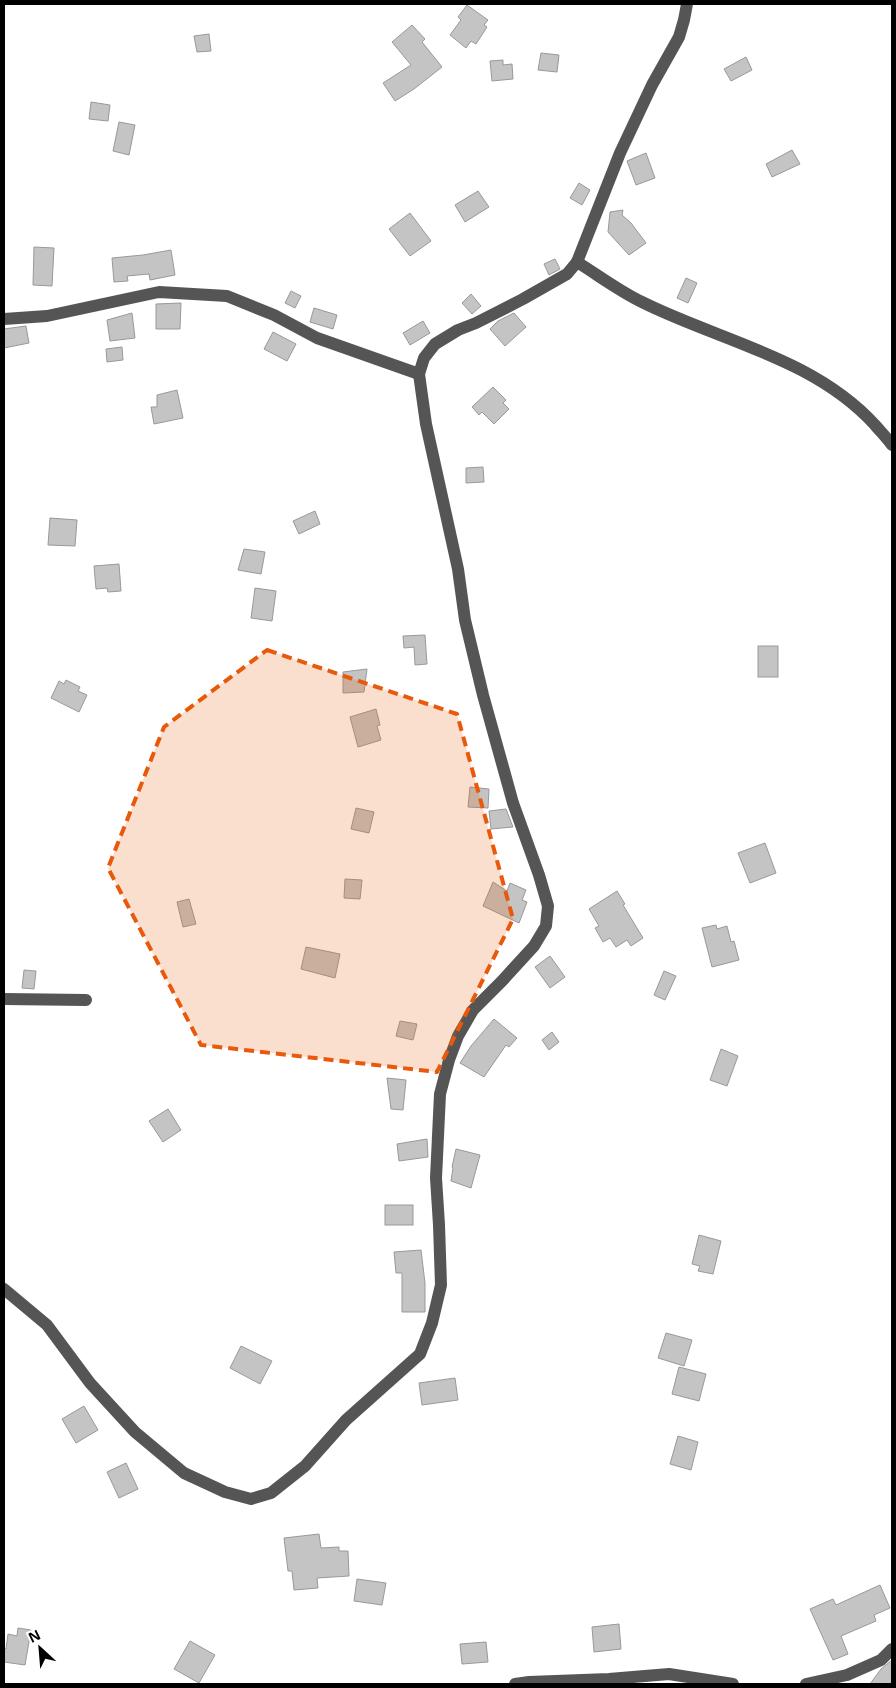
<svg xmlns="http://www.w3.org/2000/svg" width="896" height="1688" font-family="'Open Sans',sans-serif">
	<rect width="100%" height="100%" fill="#fff"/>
	<g fill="#c4c4c4" stroke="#999">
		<path d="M467,5L488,20L484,25L487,27L476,44L471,41L466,48L450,35L461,20L458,17Z"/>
		<path d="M412,25L425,39L422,42L442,67L414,89L395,101L383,83L411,65L392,42Z"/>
		<path d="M209,34L211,51L197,52L194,36Z"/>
		<path d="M541,53L559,55L557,72L538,70Z"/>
		<path d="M746,57L752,70L731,81L724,69Z"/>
		<path d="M503,60V65L512,64L513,79L492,81L490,61Z"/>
		<path d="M91,102L110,105L108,121L89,119Z"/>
		<path d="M119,122L135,125L129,155L113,151Z"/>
		<path d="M792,150L800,164L772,177L766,164Z"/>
		<path d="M646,153L655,178L636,185L627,161Z"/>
		<path d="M579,183L590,190L582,205L570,198Z"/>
		<path d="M478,191L489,207L465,222L455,205Z"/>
		<path d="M623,210L622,215L631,223L646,243L629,255L608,232L610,212Z"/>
		<path d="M410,213L431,241L410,256L389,229Z"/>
		<path d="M34,247L54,248L52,286L33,285Z"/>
		<path d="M171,250L175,275L150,280L149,274L127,276L128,281L114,282L112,258L143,255Z"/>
		<path d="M555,259L560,269L549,275L544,264Z"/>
		<path d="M686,278L697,283L688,303L677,298Z"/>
		<path d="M291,291L301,296L295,308L285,303Z"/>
		<path d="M471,294L481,306L472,314L462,303Z"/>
		<path d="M181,303L180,329H156V304Z"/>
		<path d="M314,308L337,315L333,329L310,322Z"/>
		<path d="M132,313L135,338L110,341L107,320Z"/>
		<path d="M514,313L526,327L505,346L490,329L498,321Z"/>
		<path d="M423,321L430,333L410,345L403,333Z"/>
		<path d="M26,326L29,343L4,348V329Z"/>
		<path d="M273,332L296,344L287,361L264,349Z"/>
		<path d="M122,347L123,360L107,362L106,349Z"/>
		<path d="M493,387L506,400L503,403L509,409L494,424L482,412L479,415L472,407Z"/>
		<path d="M177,390L183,418L154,424L151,407H157V395Z"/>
		<path d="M483,467L484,482L466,483V468Z"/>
		<path d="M315,511L320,524L299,534L293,521Z"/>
		<path d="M50,518L77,520L75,546L48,545Z"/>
		<path d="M244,549L265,552L261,574L238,570Z"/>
		<path d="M119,564L121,591L108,592L107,588L96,589L94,566Z"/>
		<path d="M255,588L276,591L272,621L251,618Z"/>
		<path d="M425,635L427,664L415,665L414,647L404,648L403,636Z"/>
		<rect x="758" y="646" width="20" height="31"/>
		<path d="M367,669L364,692L343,693V672Z"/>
		<path d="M66,680L80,687L78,691L87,695L79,712L51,698L59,681L64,684Z"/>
		<path d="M376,709L380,725L377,726L381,740L358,747L350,717Z"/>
		<path d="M470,787L489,789L488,808L468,807Z"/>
		<path d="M356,808L374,812L369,833L351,829Z"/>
		<path d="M506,809L513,827L491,829L489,811Z"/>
		<path d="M765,843L776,873L750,883L738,853Z"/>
		<path d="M345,879L362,880L360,899L344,898Z"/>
		<path d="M493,882L507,891L510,883L526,890L522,900L527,902L519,923L483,906Z"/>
		<path d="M617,891L625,904L623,905L643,938L631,946L627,940L616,947L610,938L603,942L595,928L599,926L589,909Z"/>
		<path d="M189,899L196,924L183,927L177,902Z"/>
		<path d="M716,925L717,929L727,926L731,942L734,941L739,960L712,967L702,928Z"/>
		<path d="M306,947L340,954L335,978L301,969Z"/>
		<path d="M550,956L565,977L550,988L535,967Z"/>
		<path d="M24,970L36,971L34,989L22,988Z"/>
		<path d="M664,971L676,976L665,1000L654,995Z"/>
		<path d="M494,1019L517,1038L509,1047L506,1045L484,1077L460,1063L471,1046Z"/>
		<path d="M400,1021L417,1024L413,1040L396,1036Z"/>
		<path d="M552,1032L559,1042L549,1050L542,1040Z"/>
		<path d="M721,1049L738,1056L727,1086L710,1080Z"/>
		<path d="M387,1078L406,1080L403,1110L391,1109Z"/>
		<path d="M168,1109L181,1130L163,1142L149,1121Z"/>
		<path d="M427,1139L428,1157L399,1161L397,1144Z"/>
		<path d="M456,1149L480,1155L471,1188L451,1181L453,1168L452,1167Z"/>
		<rect x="385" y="1205" width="28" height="20"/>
		<path d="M699,1235L721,1241L713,1274L698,1271L700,1266L692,1264Z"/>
		<path d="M421,1250L425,1283V1312H402V1273H396L394,1252Z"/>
		<path d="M666,1333L692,1340L684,1366L658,1358Z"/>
		<path d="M241,1346L272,1361L260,1384L230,1368Z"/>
		<path d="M679,1367L706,1374L699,1401L672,1394Z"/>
		<path d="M455,1378L458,1400L422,1405L419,1383Z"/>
		<path d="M84,1406L98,1430L76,1443L62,1419Z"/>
		<path d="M678,1436L698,1442L691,1470L670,1464Z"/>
		<path d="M126,1463L138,1489L119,1498L107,1472Z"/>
		<path d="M319,1534L321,1548L339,1547V1551H348L349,1576L317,1578L318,1588L294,1590L292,1571H288L284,1538Z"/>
		<path d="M357,1579L386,1583L382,1605L354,1601Z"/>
		<path d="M880,1585L890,1608L874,1615L876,1621L841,1636L848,1654L833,1660L810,1609L833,1599L836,1605Z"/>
		<path d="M619,1624L621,1649L594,1652L592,1627Z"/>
		<path d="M18,1628L31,1630L25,1665L4,1662V1648L6,1649L8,1634L17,1636Z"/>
		<path d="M190,1641L215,1655L199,1683L174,1669Z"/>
		<path d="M486,1642L488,1662L462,1664L460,1644Z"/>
		<path d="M892,1660V1684H870L881,1669Z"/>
	</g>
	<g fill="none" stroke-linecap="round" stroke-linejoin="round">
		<g stroke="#555" stroke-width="12">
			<path d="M577,262C598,275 619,291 642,302C720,341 814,358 875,425C881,432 887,438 892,445"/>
			<path d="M4,319L47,316L159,292L227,296L274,315L317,338L419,374"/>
			<path d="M4,999L86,1000"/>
			<path d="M4,1289L47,1325L90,1383L135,1432L184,1473L225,1492L251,1499L271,1493L305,1466L346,1420L420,1354L432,1323L441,1285L439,1225L436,1178L440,1094L449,1060L458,1036L473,1010L502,981L534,946L546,926L548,906L539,875L513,803L483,695L465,620L458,569L426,424L419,374L424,358L435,344L458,330L476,323L523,299L567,274L577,262L620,153L652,85L679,37L684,20L687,4"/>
			<path d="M515,1684L529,1682L609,1679L669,1674L733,1684"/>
			<path d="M806,1684L847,1675L881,1660L892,1649"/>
		</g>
	</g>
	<path fill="#e8590c" fill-opacity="0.2" stroke="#e8590c" stroke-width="4" stroke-dasharray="10 6" stroke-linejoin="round" d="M267,650L457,714L513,919L437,1072L201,1045L108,868L164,727Z"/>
	<rect width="896" height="1688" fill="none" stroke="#000000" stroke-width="10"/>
	<g transform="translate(40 1648) rotate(334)" stroke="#ffffff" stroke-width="4" paint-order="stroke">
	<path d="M0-4L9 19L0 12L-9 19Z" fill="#000000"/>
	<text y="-8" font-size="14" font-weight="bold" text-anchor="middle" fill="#000000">N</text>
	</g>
</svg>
